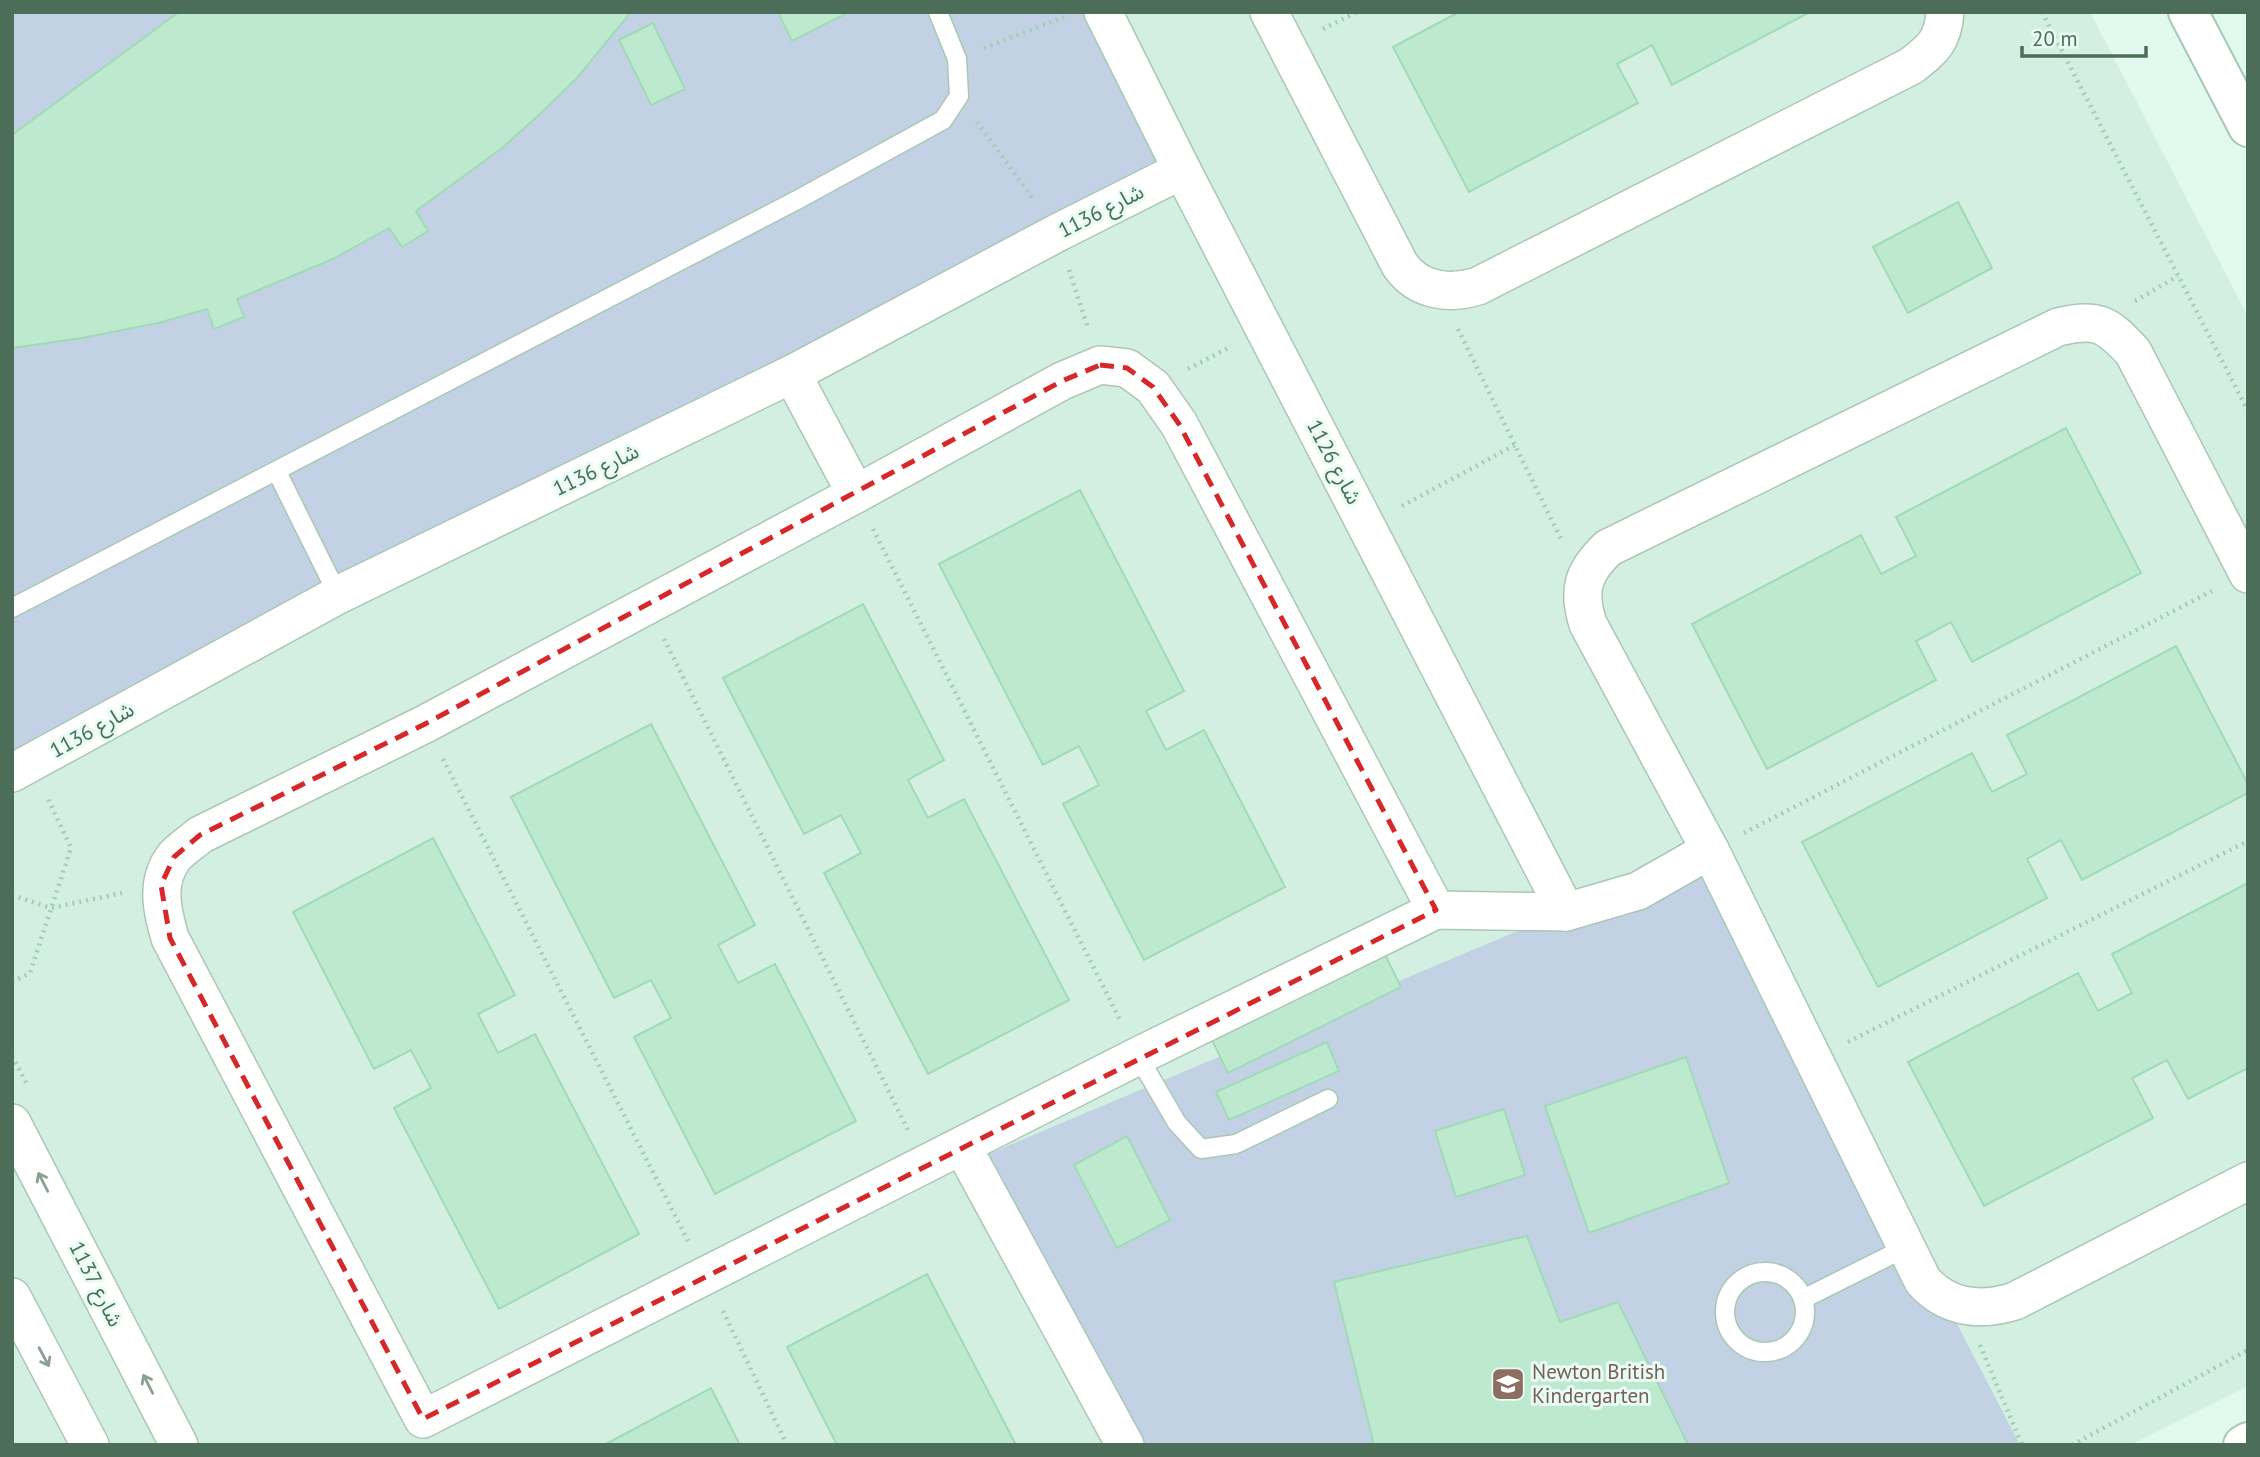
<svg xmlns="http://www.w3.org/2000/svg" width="2260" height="1457" font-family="'PT Sans','Noto Sans Arabic',sans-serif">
	<rect width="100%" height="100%" fill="#e2f9f0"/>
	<path fill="#d2efe1" d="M12,12H2090L2248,317V1386L2130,1445H12Z"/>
	<g fill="#c3d1e4">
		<path d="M12,12H1095L1182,170L12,784Z"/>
		<path d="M1710,850L2020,1445H1123L981,1157Z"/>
	</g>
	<g fill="#bdeacf" stroke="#a0dbb5" stroke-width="2">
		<path d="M179,12H631L577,78L541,113L502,148L416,211L428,231L402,247L389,228L333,259L237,299L244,317L214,329L207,309L158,323L82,338L12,348V135Z"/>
		<path d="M778,12H849L792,41Z"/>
		<path d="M1459,12H1810L1672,85L1652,45L1617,64L1638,103L1469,192L1393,47Z"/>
		<path d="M653,23L685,89L651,105L619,40Z"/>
		<path d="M1958,202L1992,268L1908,313L1873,247Z"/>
		<path d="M2066,428L2141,573L1972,662L1951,622L1916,641L1936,680L1767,769L1692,624L1861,535L1881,574L1916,556L1896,517Z"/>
		<path d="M1080,490L1184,691L1146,711L1166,750L1204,730L1285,887L1144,960L1063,804L1099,785L1079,746L1043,765L939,564Z"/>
		<path d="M863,604L944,760L908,780L928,818L964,799L1069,1000L928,1074L824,873L861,853L841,815L804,834L723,678Z"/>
		<path d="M2176,646L2248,784V793L2082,880L2061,840L2027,859L2047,898L1878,987L1802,842L1972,753L1992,792L2027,774L2007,735Z"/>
		<path d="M651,724L755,925L718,945L738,983L775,964L856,1121L715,1194L634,1037L671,1018L651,980L614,998L511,797Z"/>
		<path d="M433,838L515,995L478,1014L498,1053L535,1034L639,1234L499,1309L394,1108L431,1088L411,1050L374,1069L293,912Z"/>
		<path d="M2248,883V1068L2188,1099L2167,1060L2132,1078L2153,1118L1984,1206L1908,1062L2078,973L2098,1011L2132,993L2112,954Z"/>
		<path d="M1383,951L1401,987L1228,1073L1211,1038Z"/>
		<path d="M1327,1042L1339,1071L1229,1120L1216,1092Z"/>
		<path d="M1686,1057L1729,1183L1589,1233L1545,1106Z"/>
		<path d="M1504,1109L1525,1175L1456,1197L1435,1131Z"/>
		<path d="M1127,1136L1170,1220L1117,1248L1074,1165Z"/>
		<path d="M1527,1236L1560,1322L1618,1302L1688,1445H1374L1334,1282Z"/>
		<path d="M927,1274L1016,1445H837L787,1347Z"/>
		<path d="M711,1388L740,1445H604Z"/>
	</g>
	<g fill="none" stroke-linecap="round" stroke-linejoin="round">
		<g stroke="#abc7b7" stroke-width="21">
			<g id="lane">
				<path d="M277,472L338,595"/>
				<path d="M12,608L797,200L943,120L959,96L957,59L938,12"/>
				<path d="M1138,1056L1177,1123L1201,1149L1236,1144L1328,1099"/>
				<circle cx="1765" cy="1312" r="40"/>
				<path d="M1803,1299L1907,1247"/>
			</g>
		</g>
		<g stroke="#abc7b7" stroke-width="40">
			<g id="street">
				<path d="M1103,12L1182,170L1566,912"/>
				<path d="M1269,12L1400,265C1418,291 1449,295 1478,286L1911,66C1933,49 1943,41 1945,12"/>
				<path d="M792,374L856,494"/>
				<path d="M2248,574L2133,352C2106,323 2098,318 2058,327L1608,548C1583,572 1577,590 1588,624L1710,850L1923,1281C1947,1308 1981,1312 2015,1301L2248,1181"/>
				<path d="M12,773L338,595L792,374L1057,233L1182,170"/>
				<path d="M1436,910L1179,424L1153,387L1127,368L1100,365L1062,381L856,494L425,724L200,835C192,842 181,849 174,857C155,882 162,910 170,938L423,1419L1138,1056L1436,910L1566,912L1638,891L1710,850"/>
				<path d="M12,1123L179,1445"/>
				<path d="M962,1146L1125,1445"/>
				<path d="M12,1297L90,1445"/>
			</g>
		</g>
		<g stroke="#a6c8b5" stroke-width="42">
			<g id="secondary">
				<path d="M2188,12L2248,127"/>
				<path d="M2243,1445L2248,1442"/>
			</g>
		</g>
		<g stroke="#a1cfb2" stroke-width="4.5" stroke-dasharray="2 5" stroke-linecap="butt">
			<path d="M2042,12L2248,411"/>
			<path d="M1323,29L1357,12"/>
			<path d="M984,48L1064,17"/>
			<path d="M977,122L1034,200"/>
			<path d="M1069,270L1088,328"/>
			<path d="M2135,301L2178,276"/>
			<path d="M1458,329L1562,541"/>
			<path d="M1188,369L1230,347"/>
			<path d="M1402,506L1515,445"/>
			<path d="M873,529L1121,1022"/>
			<path d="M664,639L908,1130"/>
			<path d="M443,759L688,1241"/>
			<path d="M1744,833L2212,591"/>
			<path d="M12,895L51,908L122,893"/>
			<path d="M12,982L30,973L71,848L48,799"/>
			<path d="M1848,1042L2248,841"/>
			<path d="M12,1056L28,1086"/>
			<path d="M723,1311L787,1445"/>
			<path d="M1980,1345L2022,1445"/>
			<path d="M2072,1445L2248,1350"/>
		</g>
		<use href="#lane" stroke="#fff" stroke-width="18"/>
		<use href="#street" stroke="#fff" stroke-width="37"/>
		<use href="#secondary" stroke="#fff" stroke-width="38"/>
	</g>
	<defs><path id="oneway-shaft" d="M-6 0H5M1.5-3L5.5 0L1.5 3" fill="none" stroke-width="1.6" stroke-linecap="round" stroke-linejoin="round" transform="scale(1.75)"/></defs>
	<g stroke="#8ba092">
		<use href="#oneway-shaft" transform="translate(43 1182) rotate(-117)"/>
		<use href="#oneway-shaft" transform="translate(44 1357) rotate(62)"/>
		<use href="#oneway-shaft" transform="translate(148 1384) rotate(-117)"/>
	</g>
	<path fill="none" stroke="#d62828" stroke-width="5" stroke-dasharray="14 9" stroke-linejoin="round" d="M1100,365L1127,368L1153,387L1179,424L1436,910L423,1419L170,938L161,885L174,857L200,835L425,724L1062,381Z"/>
	<defs>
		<g id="school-square" transform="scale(1.75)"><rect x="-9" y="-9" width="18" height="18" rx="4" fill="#8d6e63" stroke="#e8fcf4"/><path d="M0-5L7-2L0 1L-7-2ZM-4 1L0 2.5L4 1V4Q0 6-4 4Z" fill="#fff"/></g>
	</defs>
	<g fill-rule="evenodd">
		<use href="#school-square" x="1508" y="1384"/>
	</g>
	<g text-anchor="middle" stroke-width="6" stroke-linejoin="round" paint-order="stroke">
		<g font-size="21" fill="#4c6d57" stroke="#e8fcf4">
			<text transform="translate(1101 211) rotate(-27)" y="7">شارع 1136</text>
			<text transform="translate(1334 462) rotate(62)" y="7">شارع 1126</text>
			<text transform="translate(596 470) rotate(-26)" y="7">شارع 1136</text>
			<text transform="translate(92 730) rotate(-29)" y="7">شارع 1136</text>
			<text transform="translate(96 1284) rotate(63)" y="7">شارع 1137</text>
		</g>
		<g font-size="21" fill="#785e54" stroke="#e8fcf4" text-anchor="start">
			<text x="1532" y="1379">Newton British<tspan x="1532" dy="24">Kindergarten</tspan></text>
		</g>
	</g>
	<rect width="2260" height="1457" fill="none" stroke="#4c6d57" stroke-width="28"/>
	<path d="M2022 46v10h124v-10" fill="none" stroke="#4c6d57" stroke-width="3.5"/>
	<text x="2032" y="46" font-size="21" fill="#4c6d57" stroke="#e8fcf4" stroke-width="5" paint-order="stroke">20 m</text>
</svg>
